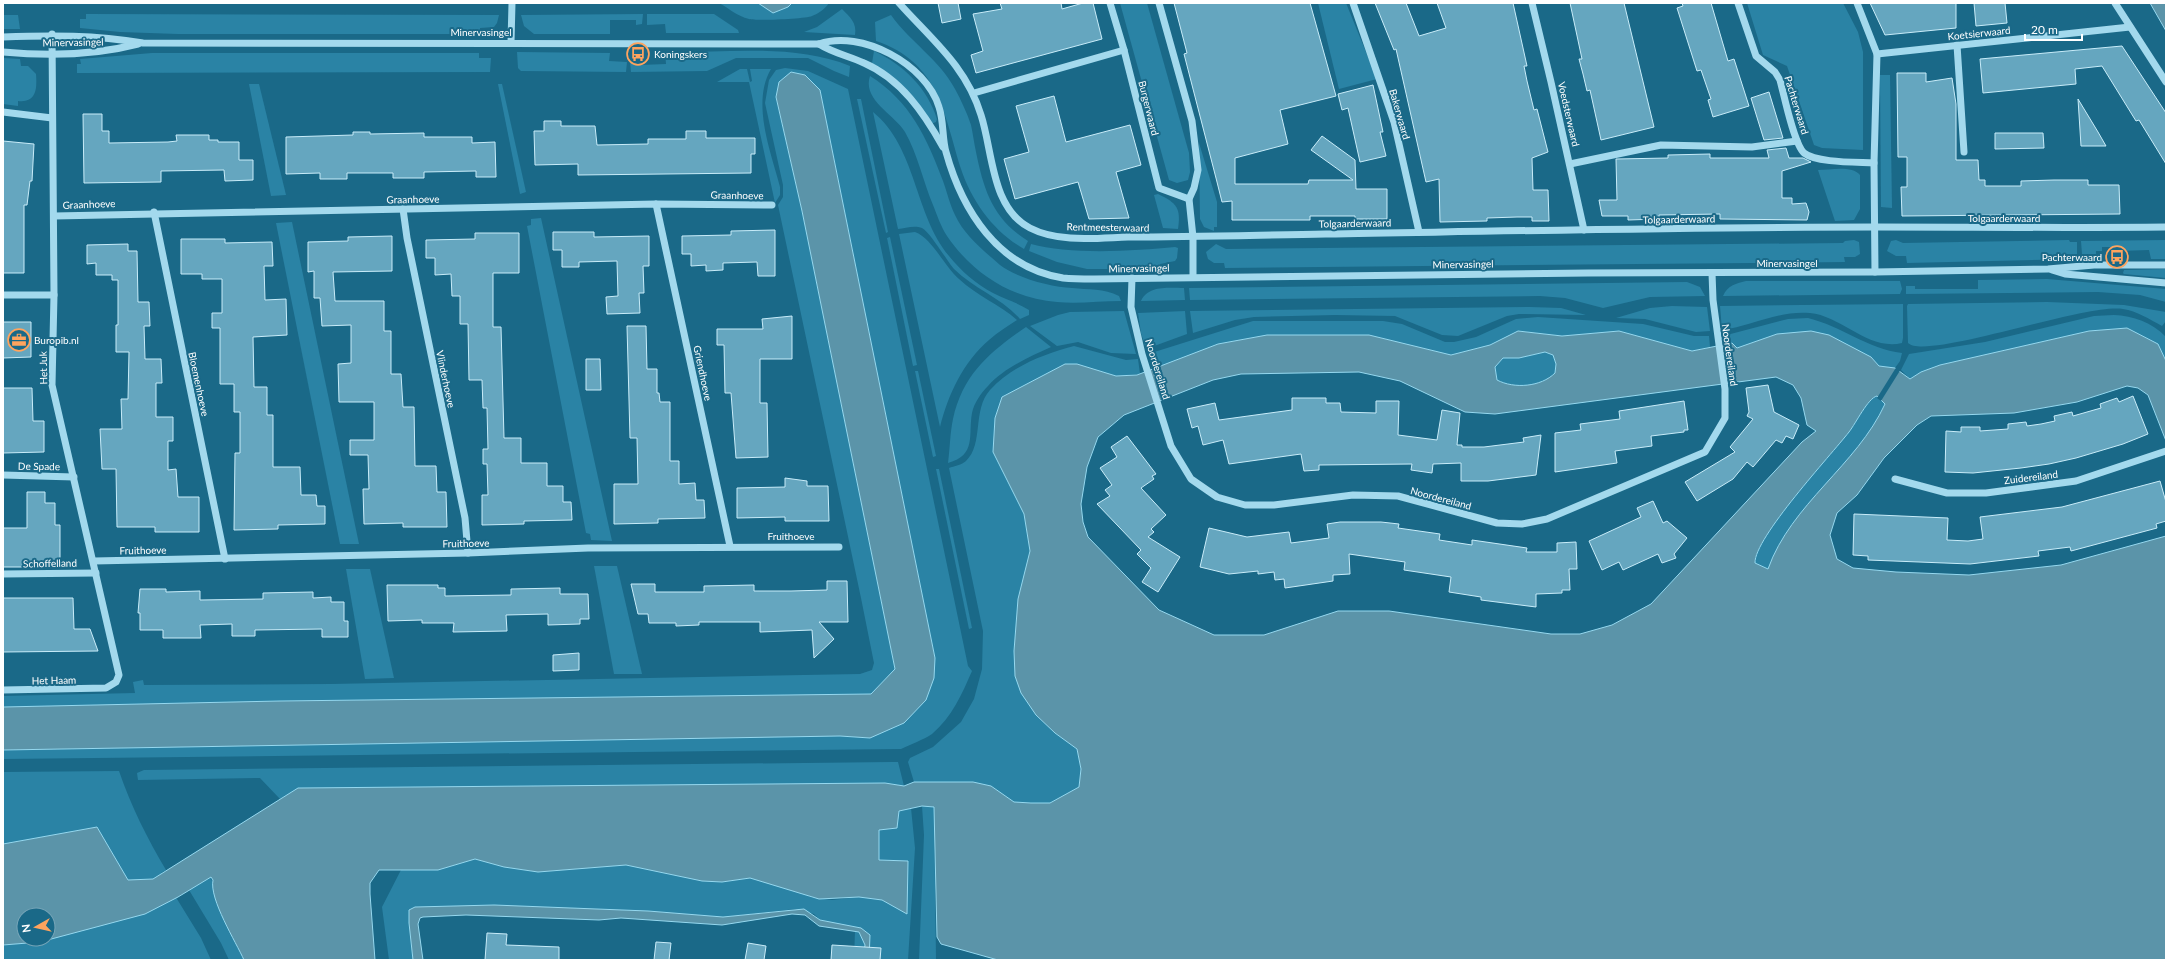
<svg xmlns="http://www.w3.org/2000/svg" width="2169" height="963" font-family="Lato,sans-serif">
	<rect width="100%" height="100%" fill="#1a6988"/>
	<g fill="#2a83a5">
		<path d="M719,3H758L773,13L788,7L792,3H829C825,9 818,14 812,16C805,19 756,21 749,19C737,16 730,9 719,3Z"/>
		<path d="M1120,3H1147L1189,153L1190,172L1188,180L1177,183L1169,180Z"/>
		<path d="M1318,3H1346L1377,79L1339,89Z"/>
		<path d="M1747,3H1843L1858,32L1863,52V150L1822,148L1814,145L1787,66L1763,55Z"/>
		<path d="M842,9C850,17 857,23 855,35L804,32L817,27Z"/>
		<path d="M86,14L499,15L497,23L494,27L480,28V34H178L120,32L80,28V19H86Z"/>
		<path d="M643,14L642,24L636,25V20H610V34H534L524,26L521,15Z"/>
		<path d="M647,14H714L738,30L739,33H666L665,24L647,25Z"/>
		<path d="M3,15H18L20,29H3Z"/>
		<path d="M891,15C910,42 939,59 955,89C961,100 967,113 971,125C973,134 974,143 976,152C984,191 993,219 1028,241L1024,249C994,232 972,202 961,169C944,114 939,62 876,41L875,22Z"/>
		<path d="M874,51C904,65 927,88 937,119L936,122L931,124L872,63Z"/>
		<path d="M517,52L610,53L609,61L627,62L626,72L521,71L518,68Z"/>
		<path d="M665,52C726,53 793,43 850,66L849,77L834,71L808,58H736L707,71L631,72L630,62H640L641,65L666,64Z"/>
		<path d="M152,53H479V58H491L490,72L77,73V64H81L80,59Z"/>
		<path d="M3,58L20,59L21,66H28L36,74C37,88 37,103 18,101V106L3,104Z"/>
		<path d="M785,68L808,71L848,89L968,666L972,671C962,694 952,717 932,734C923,740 911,744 901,749L3,759V750L840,736L870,738L903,723L935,658L820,90L805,75L791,72L776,98L802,211L895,669L871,694L280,701L3,707V696L135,693L133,682L143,680L144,685L331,684L860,674L872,670L874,663L861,598L778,205L783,197V185L765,103L769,80L776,70Z"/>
		<path d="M740,69H747L750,82L752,81L750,69H771C751,103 771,152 780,187V195L775,203L749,82H717Z"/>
		<path d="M1880,75H1890L1892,208L1881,207Z"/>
		<path d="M870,76C910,101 927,138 943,181C947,192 950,205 955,215C964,235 984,251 1000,265C1017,278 1051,287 1072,288C1088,290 1104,288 1119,296L1121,301C1100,301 1078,304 1057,302C1012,299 972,273 947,236C941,227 937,215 933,205C923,181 918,155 905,132C894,114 862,100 870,76Z"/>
		<path d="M249,84H259L286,195L271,196Z"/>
		<path d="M498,84H502L526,192L520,194Z"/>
		<path d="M857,99H861L888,232L886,233Z"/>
		<path d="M873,112C917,148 914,214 949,256C961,271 976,284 993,293C1005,299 1018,303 1029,310V315L1020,319C1002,298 974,289 954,269C947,261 930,232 922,228C915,225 905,228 898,229Z"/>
		<path d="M1199,143L1217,202V227H1214V231L1204,227L1200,219Z"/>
		<path d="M1818,170C1830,170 1852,165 1860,175V209L1854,220L1835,221Z"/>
		<path d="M1158,194C1177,203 1181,208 1178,229L1163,228L1154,195Z"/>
		<path d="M541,218L612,541L591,540L590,534L586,533L527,226L531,225V219Z"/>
		<path d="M292,222L359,544H340L276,223Z"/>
		<path d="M915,232C932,238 944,266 959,279C977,296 999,304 1017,320C1008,326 998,332 989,340C963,362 948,395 940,427L899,234Z"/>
		<path d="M890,237L917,365L913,366L887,238Z"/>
		<path d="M1854,240L1859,242L1860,254L1855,257H1844L1845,262L1225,268L1224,263H1214L1208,259L1206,252L1216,244L1226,249L1843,243L1845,241Z"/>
		<path d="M1896,240L1903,243L2069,240L2070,242H2077V259L1907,263L1906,256H1896L1887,251L1891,241Z"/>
		<path d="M2166,240V259H2151L2149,250L2119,251V247H2102V251H2096V254H2082L2081,241Z"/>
		<path d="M1031,244C1069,255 1135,251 1175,247L1178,248L1177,258L1175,261L1160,264V269H1087L1057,262L1029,251Z"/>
		<path d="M2166,269V278L2124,274L2123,273L2124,270Z"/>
		<path d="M2047,279L2166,289V302L2140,295L2098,292L1906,294V286H1915V289H1978V280Z"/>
		<path d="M1746,281H1900L1902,289L1900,294L1723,296C1728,285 1735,284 1746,281Z"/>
		<path d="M1687,282L1700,287L1705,296L1650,297L1603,308L1565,298L1540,296L1190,300L1189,288Z"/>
		<path d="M1184,288L1185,300L1141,301C1148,285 1170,288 1184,288Z"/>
		<path d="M2047,302L2124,305L2166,312V321L2162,326C2149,319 2137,311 2123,309C2085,303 1926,361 1908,343L1907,306L1908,304Z"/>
		<path d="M1903,304V338L1902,343C1868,351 1842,316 1810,313C1780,310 1751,326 1722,330L1720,306Z"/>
		<path d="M1672,306L1707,307L1710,331L1696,332L1645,319L1616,318L1650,308Z"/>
		<path d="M1530,307L1561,308L1586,315L1519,314L1507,316L1458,336L1442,335L1395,316L1335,315L1254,317L1235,320L1193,333L1190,311Z"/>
		<path d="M1124,311L1136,354L1111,353L1078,342L1057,346L1030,326L1058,315L1070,312Z"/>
		<path d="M1185,311L1187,334L1146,349L1141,333L1138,313Z"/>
		<path d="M2114,315C2133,316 2152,322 2166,337V361L2158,344L2127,328L2089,331L1940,365L1921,372L1910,379L1901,370L1909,354L1985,342L2094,316Z"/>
		<path d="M1538,317L1643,324L1694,336H1709L1710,347L1692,351L1619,331L1562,336L1519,331L1490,345L1451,355L1369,335H1267L1218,344L1152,370L1148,354L1253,321H1383L1402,324L1445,342H1454L1476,337L1516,319Z"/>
		<path d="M1808,318C1841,326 1868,349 1902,353L1900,361L1895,368L1879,366L1871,357L1777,334L1737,348L1732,343L1723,344V336L1788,319Z"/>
		<path d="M1026,327L1051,347C1029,357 1004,368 988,386C981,393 974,403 972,413C968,435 977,455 948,463C950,448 950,433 953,419C963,374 990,352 1026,327Z"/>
		<path d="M1074,346L1126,360L1138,359L1140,374L1116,376L1077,364L993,452L1024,514L1030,551L1018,599L1014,651L1015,676L1036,715L1055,733L1077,749L1081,769L1079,787L1050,803H1031L1014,802L991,786L973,782H914L908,762L910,758L933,747L961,722L974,699L982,669L983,631L949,468C954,466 962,465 966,461C984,444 972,410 990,390C1012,366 1044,354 1074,346Z"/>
		<path d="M1545,352L1553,355L1556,364L1555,373C1541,387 1514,389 1497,380L1495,367L1503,358H1519Z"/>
		<path d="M915,371H918L936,456L933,457Z"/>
		<path d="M1877,396L1885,404C1857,465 1791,504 1768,569L1755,563C1754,537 1830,455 1849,432C1856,423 1868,398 1877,396Z"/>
		<path d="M936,469H939L972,628L969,629Z"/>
		<path d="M594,566H617L642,674H614Z"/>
		<path d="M346,569H370L394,678L365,679Z"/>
		<path d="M891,762H898L904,786L885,783L299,788L280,799L260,778L138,780L137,773L144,770Z"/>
		<path d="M119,771C131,806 147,838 166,870L161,873L201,938L211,960H3V945L40,942L157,907L127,879L97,827L3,844V772Z"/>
		<path d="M922,806H934L936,960H919L924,835Z"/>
		<path d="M911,808L915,848L908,960H869L870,935L860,928L820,920L814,914L796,909L723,917L648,911L494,905L415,907L409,910V923L413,960H389L382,907L402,868L438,870L475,859L504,867L538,872L626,865L702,881L722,882L750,878L802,892L810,897L832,900L859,897L882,900L907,913L908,861L879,860V829L899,811Z"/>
		<path d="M211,877L218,905L244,960H229L221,943L189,890Z"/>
		<path d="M855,931L859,932L865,945L863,960H854Z"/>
	</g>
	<g fill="#5b94a9" stroke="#95d8ef" fill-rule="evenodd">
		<path d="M758,3H792L788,7L773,13Z"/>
		<path d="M2150,3H2166V31Z"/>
		<path d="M791,72L805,75L820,90L935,658L934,678L926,700L904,723L870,738L840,736L3,750V707L280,701L871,694L895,669L802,211L776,97L779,82Z"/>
		<path d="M2127,328L2158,344L2166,361V441L2148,395L2138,388L2127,386L2077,402L2014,413L1931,416L1917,425L1884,458L1857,495L1837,513L1830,535L1837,559L1853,568L1896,572L1969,575L2061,565L2166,536V960H998L941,944L937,937L934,807L922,806L899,811L897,828L879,830V860L908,861L907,914L882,900L859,897L819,899L750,878L722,882L702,881L626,865L538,872L504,867L475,859L438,870H379L370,883V894L375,960H244C236,942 209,899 213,880L211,877L178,897L145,914L40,942L3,945V844L97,827L128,880L153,879L298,788L885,783L904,786L914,782H973L991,786L1014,802L1031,803H1050L1079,787L1081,769L1077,749L1055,733L1036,715L1021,693L1015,676L1014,651L1018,599L1030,551L1024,514L993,452L995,418L1002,397L1065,364H1077L1116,376L1137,375L1218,344L1267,335H1369L1451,355L1490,345L1518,331L1562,336L1619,331L1692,351L1732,343L1737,348L1777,334L1811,331L1829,335L1871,357L1879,366L1895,368L1910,379L1921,372L1940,365L2089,331ZM1545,352L1553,355L1556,364L1555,373C1541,387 1514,389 1497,380L1495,367L1503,358H1519ZM1359,372L1400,381L1465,412L1495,414L1776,377L1793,385L1801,398L1807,425L1816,431L1802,442L1651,604L1612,625L1580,634H1551L1389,611H1338L1264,635H1214L1159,610L1088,537L1083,522L1081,504L1087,467L1098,437L1124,415L1213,380L1241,374ZM1877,396L1885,404C1857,465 1791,504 1768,569L1755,563C1754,538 1831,455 1849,432C1856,423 1868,398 1877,396ZM24,915H48V939H24Z"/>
		<path d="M494,905L648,911L723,917L804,909L820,920L861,928L870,935L869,960H863L865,945L859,932L819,926L805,915L792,914L722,925L621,918L599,920L466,915L423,917L420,918L418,924L423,960H413L409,923V910L415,907Z"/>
	</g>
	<path fill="#1a6988" d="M1897,366L1901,369L1881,401L1877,398Z"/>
	<g fill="#65a6bf" stroke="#c8ecf9">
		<path d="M938,3H958L961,19L942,23Z"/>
		<path d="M1000,3H1061L1062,9L1083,3H1093L1102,39L976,73L971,55L983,51L973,14L1002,9Z"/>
		<path d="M1174,3H1310L1336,96L1280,110L1288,144L1235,158V184H1308L1309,180H1353L1311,150L1322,136L1355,160L1356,189H1387V219H1355V216H1310V220H1232V201L1222,202L1217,182L1184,54L1187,53Z"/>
		<path d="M1375,3H1406L1419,36L1446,28L1437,3H1513L1527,66H1524L1527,81L1534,110L1537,109L1548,152L1532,158L1533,190H1548L1549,221H1532V217H1517L1487,218V221L1440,222L1439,179L1426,182L1396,49L1394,50Z"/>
		<path d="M1570,3H1624L1654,127L1601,140L1590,90L1587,91L1583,74L1579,59H1582Z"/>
		<path d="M1682,3H1711L1728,61L1734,59L1749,106L1713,117L1708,100L1711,99L1701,70L1697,71L1677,8L1683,6Z"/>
		<path d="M1870,3H1956V28L1885,35Z"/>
		<path d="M1974,3H2005L2007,23L1976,26Z"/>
		<path d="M2122,46L2166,113V164L2139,120L2136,121L2102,66L2075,69L2076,84L1983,93L1980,59Z"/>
		<path d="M1897,73H1926V82L1952,78L1956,104V160H1978L1979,180H1985V186H2021V181L2054,180H2088V185H2119L2120,214L1902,216L1901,187H1907V157H1898Z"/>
		<path d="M1373,85L1383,132H1380L1386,156L1360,162L1348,108L1342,110L1338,94Z"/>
		<path d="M1769,92L1783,138L1764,140L1751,98Z"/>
		<path d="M1054,96L1066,142L1130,125L1141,165L1116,172L1129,218L1089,219L1078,182L1015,199L1004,159L1029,152L1016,106Z"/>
		<path d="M2078,99L2098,132L2106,146H2081Z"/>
		<path d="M83,114H102V131H109V143L168,142L177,141L176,135H209V140H218V142H239V160H253V180L225,181L224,170L161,171V182L84,183Z"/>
		<path d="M544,121H561V126H595L597,145L648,144V139H686V131H706V138H755V154H751V173L578,175V164L535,165L534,131H544Z"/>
		<path d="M353,132H370V134L424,133V137H472V143L495,142L496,177H476V171L424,172V178H393V173H347V179H320V173L286,174V137L353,135Z"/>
		<path d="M1995,133H2043L2044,148L1995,149Z"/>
		<path d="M3,141L34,144L32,181H30L27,205H24V273H3Z"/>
		<path d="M1786,148L1789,158H1803L1811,162L1782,171V198H1792V204L1806,203L1809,212L1807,220L1720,219V214L1659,215V219L1628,220V216H1602L1599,200H1617L1616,159L1668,158V155L1710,154V158H1769L1767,150Z"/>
		<path d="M775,230V276H758L757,262L723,263V270L706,271V265L691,266V254H682V236L731,235V231Z"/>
		<path d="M553,232H594V237L649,236V266H643L644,293H639L640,313L607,314L606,297L618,296L617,261L579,262V267H562V250H553Z"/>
		<path d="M475,233H519V273H493V327H501L504,438H521V463H547V486H563V502H571L572,520L524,521V524L482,525V495H488L487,464H483V449H488L487,408H483L482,380H469L468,324H460V296H452L451,274L435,275V258H426V240L475,239Z"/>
		<path d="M392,236V271L333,272L335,301H384V331H391V374H401L403,407H414L415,466H436L437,492H446L447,527H403V523L364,524L363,489H369L368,455H350V440H374V402H339L338,364L351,363V325L322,326L320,298H314V271L308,272V242L348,241V237Z"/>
		<path d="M181,239H225V243L272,242L273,266H264L265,300L286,299L287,335L253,337L254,387H267V415H273V467H300L301,495H316L317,506H325V524L278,525V529L234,530L235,453H240V412H234V384H220V328H212V313H222V279H202V274H181Z"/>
		<path d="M128,244V251H137L138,302H149L150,326H144L145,359H161L162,383H156V417H173V441H168V470L176,469L178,497H199V532H155V527H117L116,469H102L100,429H122L121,399H128L129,352H116V325H118V280H112V275H96V263L87,264V245Z"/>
		<path d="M792,316V359H760V403H767L768,457L736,458L731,393H725L724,345H717V329H763L762,319Z"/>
		<path d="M3,322H31V357L3,358Z"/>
		<path d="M627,326H646L647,369H657V393H659L660,402H670V461H679V484L695,483L696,500H704L705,518L658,519V523L614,524V484H638L637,438H630Z"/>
		<path d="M586,359H600L601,390H586Z"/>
		<path d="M1768,385L1774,412L1799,425L1793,439L1786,436L1782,443L1776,440L1753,467L1747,462L1733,479L1697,501L1685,482L1735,452L1730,447L1753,419L1747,416L1749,412L1746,388Z"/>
		<path d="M3,388H32L33,421H44V452L3,453Z"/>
		<path d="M2133,396L2148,434L2123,444L2076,458L2049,464L2021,468L1973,473L1945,472L1946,431L1961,432V427H1980V431L2008,429V424L2026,422L2027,426L2041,424L2055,421L2054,416L2072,412L2073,416L2101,408L2100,404L2117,398L2119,402Z"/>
		<path d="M1292,398H1326V403H1340L1341,412L1376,413V401H1399L1398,435L1437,440L1442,410L1460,413L1457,445H1462V447H1484L1524,442L1523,438L1541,435L1536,475L1488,481H1461V463L1433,464L1432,473L1411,470L1412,464L1319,465V470L1304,471L1301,454L1229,464L1223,440L1203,445L1198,426L1192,428L1187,409L1215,403L1219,420L1292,410Z"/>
		<path d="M1684,401L1688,430H1684V432L1651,436L1652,446L1615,451L1617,463L1555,472V433L1581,430L1580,424L1620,419L1619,411Z"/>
		<path d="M1127,436L1156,474L1152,476L1154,479L1141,488L1166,515L1151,529L1154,532L1148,537L1180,557L1158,592L1142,582L1151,568L1137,554L1141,550L1097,504L1110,496L1105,490L1112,485L1100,468L1117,457L1111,447Z"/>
		<path d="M785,478L807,481V486H828L829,521H785V517L737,518V488L785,487Z"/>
		<path d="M2160,481L2166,502V521L2156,524L2157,528L2071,551L2070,547L2038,551L2039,556L1970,564L1868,560V556L1853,555L1854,514L1948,518L1947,540L1968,541L1983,539L1980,517L2062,507Z"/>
		<path d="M27,492H45V503H55V525H60V561H57V567H3V528H27Z"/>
		<path d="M1653,501L1663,523L1667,521L1687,538L1674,554L1676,558L1662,563L1658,554L1623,570L1619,562L1602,570L1589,541L1641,517L1637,508Z"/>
		<path d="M1340,522H1381L1399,524L1398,528L1440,534L1439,540L1472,545V540L1527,548L1526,552H1557V543L1576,542L1577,569H1569L1570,590H1562V593L1536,594V607L1481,600V597L1449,592L1451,577L1404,570L1405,562L1349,554L1350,574L1333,575V581L1285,588L1284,579L1275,580L1274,572L1258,574V571L1229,574L1200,567L1209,528L1247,537L1289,532L1291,543L1329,538L1327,524Z"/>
		<path d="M827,581H847L848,622H819L834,639L814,658L812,630L760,632V622H699V625L676,626V623H649L648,614H638L631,584H655V592H704V586L754,585V591H791L827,590Z"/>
		<path d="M387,585H438V588H445V596L511,595V589L560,588V594H588L589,619H580V624L548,625V614L506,615L507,631L453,632L454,623H422V620L388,621Z"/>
		<path d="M140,589H166V592L200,591V600L263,599V593L313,592V598L331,597V602H344V621H348V637H322V629L255,630V636H232V624L200,625L201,638H163V630H140V613H138Z"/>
		<path d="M3,598H73L74,629H90L98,651L3,652Z"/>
		<path d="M579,653V670L553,671V655Z"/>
		<path d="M487,933L507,934L506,945L559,947V960H485Z"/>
		<path d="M656,942L671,943L669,960H654Z"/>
		<path d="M748,943L766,946L764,960H745Z"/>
		<path d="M832,945L881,948L880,960H831Z"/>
	</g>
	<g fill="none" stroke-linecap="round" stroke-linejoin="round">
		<g stroke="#a3d9ed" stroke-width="7">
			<path d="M899,3C932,40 966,66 981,115C993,152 991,208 1030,228C1059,243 1097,238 1128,237C1194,237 1260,235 1326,234C1509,231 1693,227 1876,227C1973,227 2069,228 2166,227"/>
			<path d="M1110,3L1124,50L1159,188L1189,199"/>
			<path d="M1159,3L1192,121L1198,170L1194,188L1189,199L1193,237V277"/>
			<path d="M1353,3L1394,122L1419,232"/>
			<path d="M1532,3L1551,82L1584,230"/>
			<path d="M1738,3L1756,56L1775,72L1780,80C1784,95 1794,144 1804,153C1816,163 1858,162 1874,163"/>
			<path d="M1857,3L1877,54L1874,163L1875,272"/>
			<path d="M2115,3L2166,82"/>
			<path d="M3,37C52,35 94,35 143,43L819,44C861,29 926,64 939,107C944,122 942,138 946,152C962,210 998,268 1063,278C1073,279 1084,279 1094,279L1588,273L1875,272L2048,269L2094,265H2166"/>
			<path d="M511,42L512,3"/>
			<path d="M819,44C833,53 849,56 864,63C901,79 924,113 943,147"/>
			<path d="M1957,45L1964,152"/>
			<path d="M3,52C47,56 96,55 138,44"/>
			<path d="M1877,54L2130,27"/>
			<path d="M974,93L1124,50"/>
			<path d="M3,112L52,118"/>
			<path d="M1570,164L1661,145L1752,147L1797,141"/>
			<path d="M656,204L730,546"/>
			<path d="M403,209L407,238L465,518L468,553"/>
			<path d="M154,212L225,559"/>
			<path d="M54,216L656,204L772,205"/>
			<path d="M2052,270L2065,274L2166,283"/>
			<path d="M1132,278L1131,307L1142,354L1171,446L1191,479L1217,497L1245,505H1274L1353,495L1398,496L1497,523L1522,524L1547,519L1705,452L1725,418V389L1713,300L1712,273"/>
			<path d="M3,295H54"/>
			<path d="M3,475L74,477"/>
			<path d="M1895,479L1947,493H1986L2076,481L2166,451"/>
			<path d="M94,561L468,553L588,548L839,547"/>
			<path d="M3,574L96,573"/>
			<path d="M3,690L106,688L116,682L119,675L52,385L54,295L52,34"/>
		</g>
	</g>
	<defs>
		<g id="bus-ring" transform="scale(1.15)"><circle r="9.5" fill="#1a6988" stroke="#ffa45e" stroke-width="1.5"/><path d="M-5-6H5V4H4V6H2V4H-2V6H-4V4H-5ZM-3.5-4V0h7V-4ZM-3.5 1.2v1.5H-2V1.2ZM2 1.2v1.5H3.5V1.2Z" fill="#ffa45e"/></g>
		<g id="office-ring" transform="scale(1.15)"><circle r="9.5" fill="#1a6988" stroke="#ffa45e" stroke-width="1.5"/><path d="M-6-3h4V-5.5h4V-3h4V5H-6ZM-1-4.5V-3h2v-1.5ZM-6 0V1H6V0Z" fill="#ffa45e"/></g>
	</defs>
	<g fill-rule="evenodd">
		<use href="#bus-ring" x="638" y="54"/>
		<use href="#bus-ring" x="2117" y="257"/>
		<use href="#office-ring" x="19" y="340"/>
	</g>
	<g text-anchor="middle" stroke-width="4" stroke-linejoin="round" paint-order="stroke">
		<g font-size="10" fill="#fff" stroke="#1a6988">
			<text x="481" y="36">Minervasingel</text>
			<text transform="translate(1979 33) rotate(-6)" y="4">Koetsierwaard</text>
			<text transform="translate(73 42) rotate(-1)" y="4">Minervasingel</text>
			<text transform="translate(1797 105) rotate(73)" y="4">Pachterwaard</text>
			<text transform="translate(1149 108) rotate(76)" y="4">Burgerwaard</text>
			<text transform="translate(1400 114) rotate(74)" y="4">Bakerwaard</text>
			<text transform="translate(1569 114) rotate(77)" y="4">Voedsterwaard</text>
			<text transform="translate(737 195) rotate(1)" y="4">Graanhoeve</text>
			<text transform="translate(413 199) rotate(-1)" y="4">Graanhoeve</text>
			<text transform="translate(89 204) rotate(-2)" y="4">Graanhoeve</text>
			<text x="2004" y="222">Tolgaarderwaard</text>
			<text transform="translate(1679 219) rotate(-1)" y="4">Tolgaarderwaard</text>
			<text transform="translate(1355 223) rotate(-1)" y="4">Tolgaarderwaard</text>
			<text transform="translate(1108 227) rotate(1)" y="4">Rentmeesterwaard</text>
			<text x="1787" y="267">Minervasingel</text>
			<text transform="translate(1463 264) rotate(-1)" y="4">Minervasingel</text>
			<text transform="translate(1139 268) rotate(-1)" y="4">Minervasingel</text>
			<text transform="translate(1730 355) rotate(82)" y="4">Noordereiland</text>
			<text transform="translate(43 368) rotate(-91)" y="4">Het Juk</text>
			<text transform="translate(1158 369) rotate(73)" y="4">Noordereiland</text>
			<text transform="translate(703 373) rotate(78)" y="4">Griendhoeve</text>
			<text transform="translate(446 379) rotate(78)" y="4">Vlinderhoeve</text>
			<text transform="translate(199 384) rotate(78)" y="4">Bloemenhoeve</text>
			<text transform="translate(39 466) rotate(1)" y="4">De Spade</text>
			<text transform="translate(2031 477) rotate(-7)" y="4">Zuidereiland</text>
			<text transform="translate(1441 498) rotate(15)" y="4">Noordereiland</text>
			<text x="791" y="540">Fruithoeve</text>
			<text transform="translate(466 543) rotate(-1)" y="4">Fruithoeve</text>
			<text transform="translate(143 550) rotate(-1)" y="4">Fruithoeve</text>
			<text transform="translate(50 563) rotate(-1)" y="4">Schoffelland</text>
			<text transform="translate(54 680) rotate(-1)" y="4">Het Haam</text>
		</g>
		<g font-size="10" fill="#fff" stroke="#1a6988" text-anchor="start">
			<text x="654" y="58">Koningskers</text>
			<text x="2102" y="261" text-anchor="end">Pachterwaard</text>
			<text x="34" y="344">Buropib.nl</text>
		</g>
	</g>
	<rect width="2169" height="963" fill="none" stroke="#ffffff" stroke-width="8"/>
	<g transform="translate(36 927) rotate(262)"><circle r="19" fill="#1a6988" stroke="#76a5b8"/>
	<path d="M0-3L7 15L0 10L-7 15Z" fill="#ffa45e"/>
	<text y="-6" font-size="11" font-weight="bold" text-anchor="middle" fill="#ffffff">N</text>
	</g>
	<path d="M2025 34v6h57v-6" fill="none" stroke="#ffffff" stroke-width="2"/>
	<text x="2031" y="34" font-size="12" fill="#ffffff" stroke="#1a6988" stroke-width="3" paint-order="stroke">20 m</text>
</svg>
